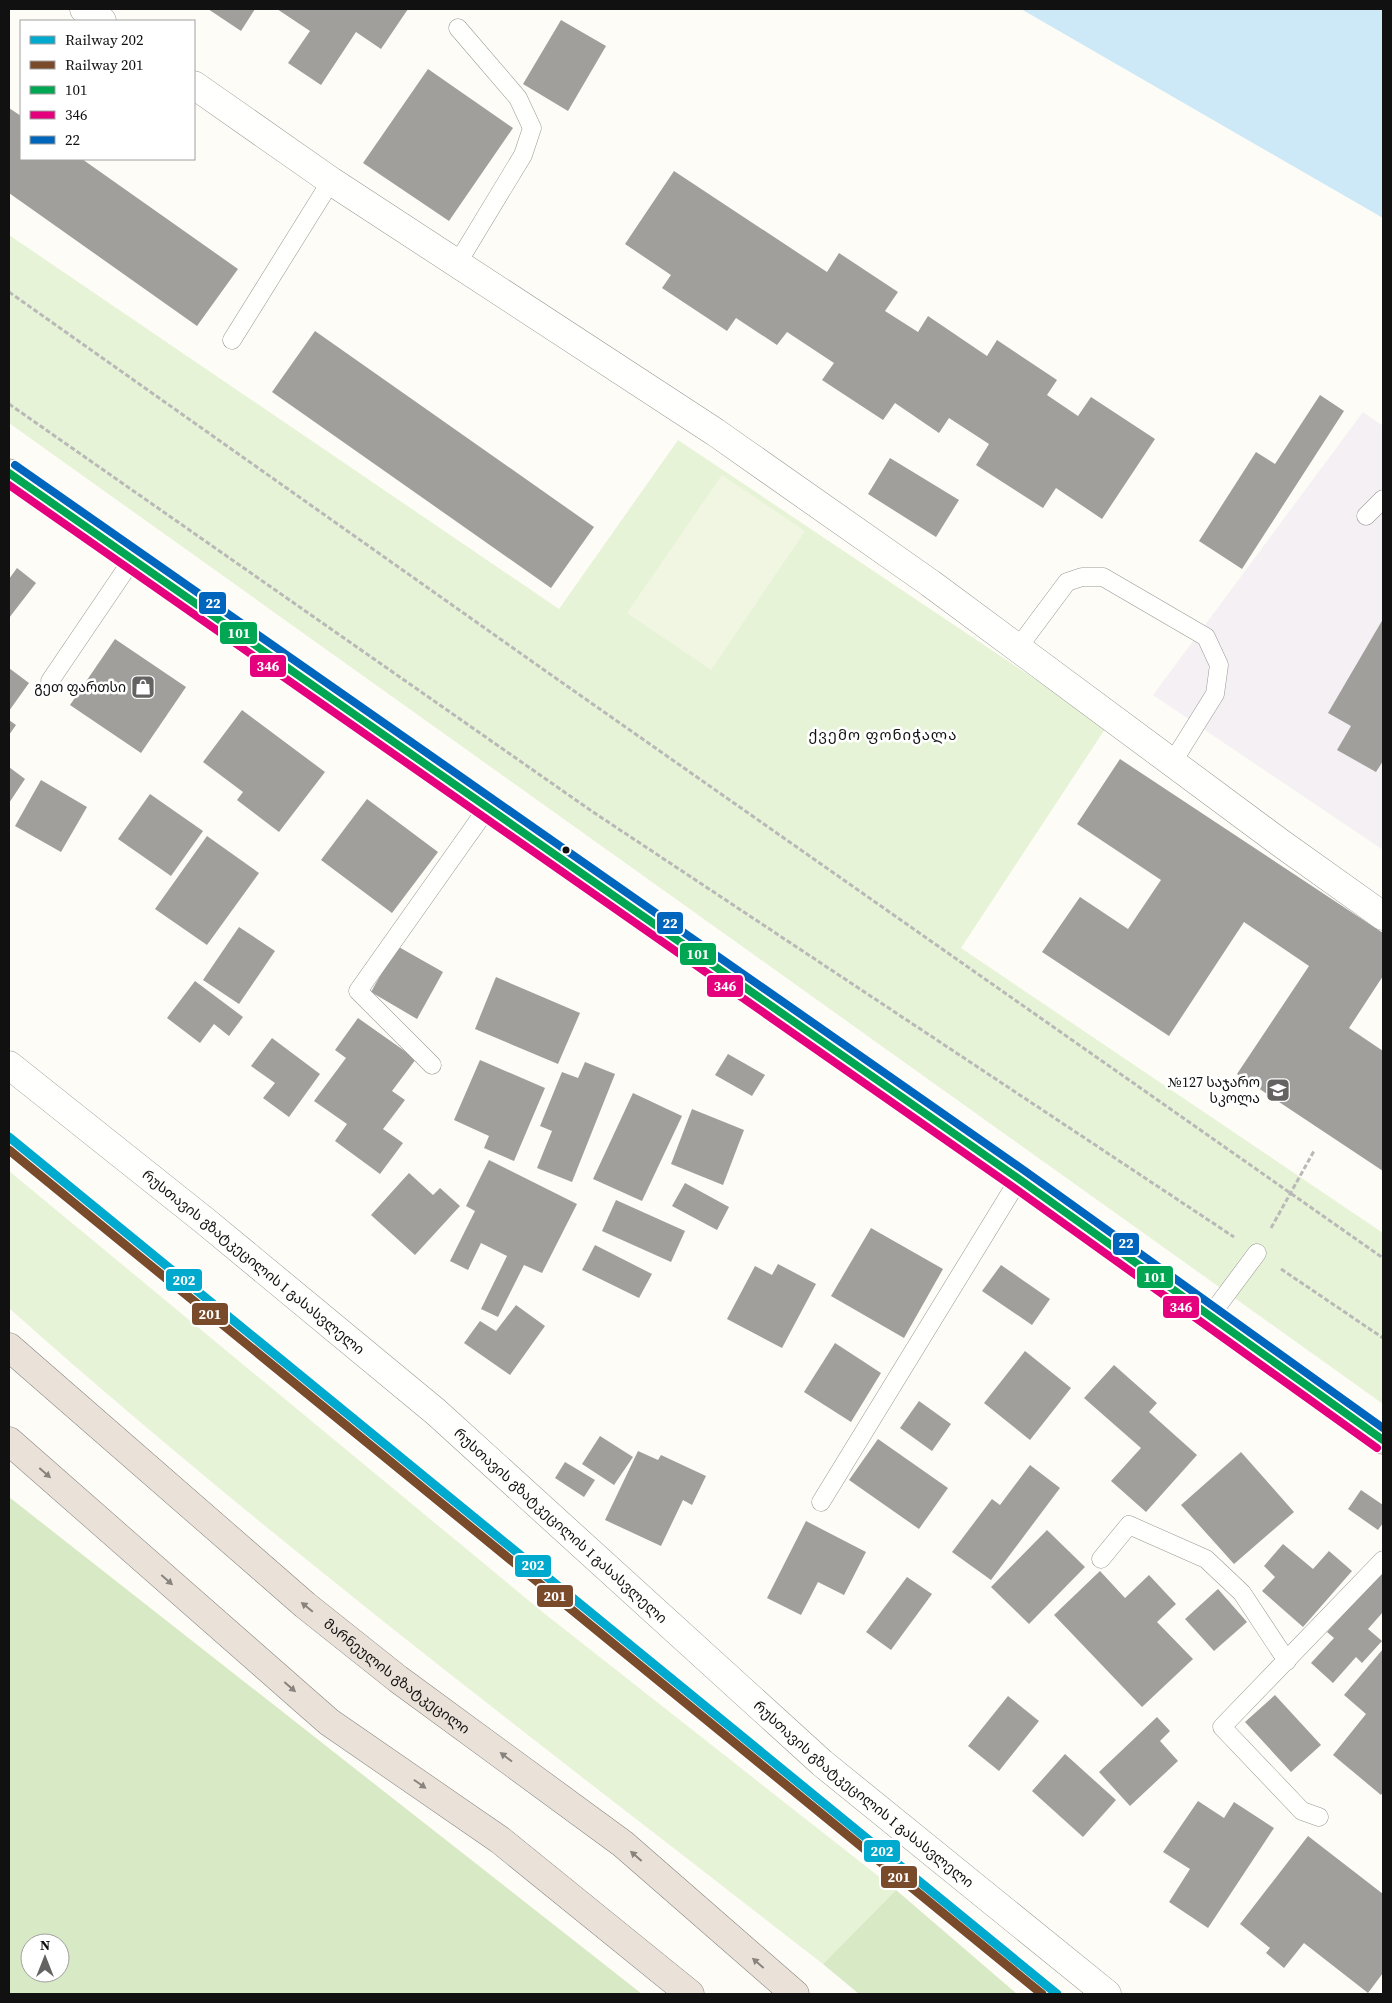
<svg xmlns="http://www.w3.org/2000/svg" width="1392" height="2003" font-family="'Source Serif 4','Noto Sans Georgian',serif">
	<rect width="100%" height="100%" fill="#fdfcf7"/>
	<path fill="#f5f0f3" d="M1363,412L1383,426V850L1153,695Z"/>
	<g fill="#e7f3d7">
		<path d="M9,235L559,609L678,440L1075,706L1105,729L961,948L1383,1233V1404L9,423Z"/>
		<path d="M9,1171L545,1614L896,1890L823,1964C548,1750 269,1540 9,1308Z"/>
	</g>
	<g fill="#d8eac5" fill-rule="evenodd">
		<path d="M9,1497L642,1994H9ZM30,1943H60V1973H30Z"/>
		<path d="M896,1890L1017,1994H859L823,1964Z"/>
	</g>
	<path fill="#f0f6e1" d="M722,475L805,531L711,670L627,613Z"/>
	<path fill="#cde8f7" d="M1021,9H1383V218Z"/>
	<g fill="#a19f9c">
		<path d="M208,9H255L241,31Z"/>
		<path d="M277,9H408L381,49L356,32L321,85L288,63L310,31Z"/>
		<path d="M561,20L606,46L568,111L523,84Z"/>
		<path d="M428,69L513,128L449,221L363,163Z"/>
		<path d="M9,108L21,116V159H82L238,269L197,326L9,193Z"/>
		<path d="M674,171L827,272L839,253L898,292L885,311L918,332L928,316L987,356L997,340L1057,380L1047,395L1078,416L1091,397L1155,439L1102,519L1056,488L1043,508L976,465L989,444L949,418L939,433L895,403L883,420L822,380L834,363L787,332L777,345L736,318L727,331L662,288L671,275L625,244Z"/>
		<path d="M315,331L594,527L551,588L272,392Z"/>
		<path d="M1320,395L1344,411L1242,569L1199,541L1256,452L1275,464Z"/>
		<path d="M890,458L959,500L936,537L868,494Z"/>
		<path d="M17,568L36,583L9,618V579Z"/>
		<path d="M1383,619V761L1376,772L1337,750L1351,726L1328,713Z"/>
		<path d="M115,639L186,687L141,753L70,705Z"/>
		<path d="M9,668L29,683L9,711Z"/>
		<path d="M242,710L325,772L279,832L237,800L243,792L203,762Z"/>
		<path d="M9,720L16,725L9,735Z"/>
		<path d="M1120,759L1383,933V976L1349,1028L1383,1051V1171L1237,1074L1309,966L1244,922L1169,1036L1042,952L1080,897L1128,929L1161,880L1077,824Z"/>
		<path d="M9,767L25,779L9,803Z"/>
		<path d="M41,780L87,807L61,852L15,826Z"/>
		<path d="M150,794L203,831L171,876L118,839Z"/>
		<path d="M367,799L438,852L392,913L321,860Z"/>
		<path d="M207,836L259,873L207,945L155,909Z"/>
		<path d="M239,927L275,951L239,1004L203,980Z"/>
		<path d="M397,946L443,972L417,1019L371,992Z"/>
		<path d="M496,977L580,1013L558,1064L475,1029Z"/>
		<path d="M195,981L243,1017L229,1036L214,1024L200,1043L167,1018Z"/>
		<path d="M358,1018L416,1059L392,1091L405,1100L383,1129L403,1143L380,1174L335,1141L347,1124L314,1101L346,1058L335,1050Z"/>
		<path d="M272,1038L320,1074L289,1117L263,1098L275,1083L251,1066Z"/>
		<path d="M728,1054L765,1075L752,1096L715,1075Z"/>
		<path d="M480,1060L545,1088L514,1161L484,1148L489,1136L454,1120Z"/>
		<path d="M585,1062L615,1074L572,1182L537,1168L552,1131L540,1126L562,1072L578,1078Z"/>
		<path d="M633,1093L682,1116L642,1201L593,1179Z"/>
		<path d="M692,1109L744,1130L723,1185L671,1164Z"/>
		<path d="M489,1160L577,1204L542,1273L524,1265L498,1317L481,1309L507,1256L481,1243L468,1270L450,1261L475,1211L466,1206Z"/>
		<path d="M409,1173L433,1195L440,1188L460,1206L415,1255L371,1215Z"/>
		<path d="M685,1183L729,1207L717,1230L672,1206Z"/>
		<path d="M616,1200L685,1231L671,1262L602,1231Z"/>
		<path d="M871,1228L943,1269L904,1338L831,1296Z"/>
		<path d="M595,1245L652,1274L639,1298L582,1270Z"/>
		<path d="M778,1264L816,1284L782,1348L727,1319L755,1266L772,1275Z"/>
		<path d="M1001,1265L1050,1299L1032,1325L982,1291Z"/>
		<path d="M516,1305L545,1326L510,1375L464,1343L480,1321L496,1331Z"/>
		<path d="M835,1343L881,1373L851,1422L804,1392Z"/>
		<path d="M1025,1351L1071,1388L1030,1440L984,1403Z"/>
		<path d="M1114,1365L1157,1403L1149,1412L1197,1455L1146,1512L1111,1481L1141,1448L1084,1398Z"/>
		<path d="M919,1401L951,1424L932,1451L900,1428Z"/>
		<path d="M600,1436L633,1457L614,1485L582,1464Z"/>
		<path d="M878,1439L948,1488L919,1529L849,1480Z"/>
		<path d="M638,1451L658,1460L661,1455L706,1476L692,1505L683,1500L661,1546L605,1520Z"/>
		<path d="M1241,1452L1294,1512L1234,1564L1181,1505Z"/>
		<path d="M565,1462L595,1480L584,1497L555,1478Z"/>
		<path d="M1030,1465L1060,1488L991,1580L952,1552L992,1499L1000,1505Z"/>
		<path d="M1361,1490L1383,1505V1523L1378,1530L1348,1509Z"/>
		<path d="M806,1521L866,1552L844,1595L818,1582L801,1615L767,1598Z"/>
		<path d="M1047,1530L1085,1567L1029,1624L991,1587Z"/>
		<path d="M1283,1544L1313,1569L1329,1551L1352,1571L1303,1627L1262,1591L1275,1577L1264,1566Z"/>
		<path d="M1383,1570V1612L1368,1629L1382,1641L1362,1663L1356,1657L1333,1683L1311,1663L1334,1638L1327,1632Z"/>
		<path d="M1100,1571L1125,1598L1149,1575L1176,1604L1157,1622L1193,1659L1142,1707L1054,1615Z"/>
		<path d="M907,1577L932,1594L891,1650L866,1632Z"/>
		<path d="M1218,1589L1247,1622L1214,1651L1185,1619Z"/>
		<path d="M1383,1649V1792L1381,1795L1333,1755L1366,1714L1344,1695Z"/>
		<path d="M1275,1695L1321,1745L1291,1772L1245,1722Z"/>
		<path d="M1008,1696L1039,1721L999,1771L968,1746Z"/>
		<path d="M1157,1717L1170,1731L1160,1741L1178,1761L1130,1806L1099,1772Z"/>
		<path d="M1065,1754L1116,1800L1083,1837L1032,1791Z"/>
		<path d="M1198,1801L1224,1818L1234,1802L1274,1828L1208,1928L1169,1902L1190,1869L1163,1852Z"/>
		<path d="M1308,1836L1383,1894V1973L1368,1993L1304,1943L1284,1968L1266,1953L1270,1948L1240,1924Z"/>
	</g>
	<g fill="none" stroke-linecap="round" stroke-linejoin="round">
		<g stroke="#979795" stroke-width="19">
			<g id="lane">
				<path d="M457,264L523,155L532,128L518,98L458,28"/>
				<path d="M232,340L331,181"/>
				<path d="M1366,516L1383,499"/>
				<path d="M1017,649L1067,582L1082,577H1103L1206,637L1219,665L1215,694L1172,763"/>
				<path d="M50,681L132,560"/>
				<path d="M432,1065L358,991L488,807"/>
				<path d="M1210,1316L1257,1253"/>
				<path d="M821,1502L1019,1179"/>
				<path d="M1101,1559L1129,1525L1206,1559L1242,1593L1287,1661"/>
				<path d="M1319,1817L1302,1811L1222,1727L1383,1560"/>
			</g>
		</g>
		<g stroke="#979795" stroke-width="29">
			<g id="street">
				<path d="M84,9L102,21"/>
				<path d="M194,85L331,181L715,432L930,583L1282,844L1383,916"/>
				<path id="s1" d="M9,1065L205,1221L436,1412L822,1763L1107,1994"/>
			</g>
		</g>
		<g stroke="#858482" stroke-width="29">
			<g id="highway">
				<path d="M9,473L1019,1179L1383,1440"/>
				<path id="s2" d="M9,1347L305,1605L398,1679L623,1844L795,1994"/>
				<path d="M9,1441L329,1722L500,1840L690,1994"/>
			</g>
		</g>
		<g stroke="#b9b9b8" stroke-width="3" stroke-dasharray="5 2.5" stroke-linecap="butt">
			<path d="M9,292L547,672L1383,1258"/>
			<path d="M9,404L593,812L1234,1237"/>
			<path d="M1271,1228L1314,1151"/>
			<path d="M1281,1269L1383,1338"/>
		</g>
		<use href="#lane" stroke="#fffffe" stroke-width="18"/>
		<use href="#street" stroke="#fffffe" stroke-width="28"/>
		<use href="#highway" stroke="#eae1d8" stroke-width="28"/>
		<g stroke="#fff" stroke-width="11">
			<path id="bus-1" d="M9,473L1019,1179L1383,1440"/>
		</g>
		<g stroke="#fff" stroke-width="11">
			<path id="bus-2" d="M9,485L1013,1187L1377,1448"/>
		</g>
		<g stroke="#fff" stroke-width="11">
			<path id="bus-3" d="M15,465L1025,1171L1383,1428"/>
		</g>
		<use href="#bus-1" stroke="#00a651" stroke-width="8"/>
		<use href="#bus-2" stroke="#e5007d" stroke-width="8"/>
		<use href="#bus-3" stroke="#0065bd" stroke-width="8"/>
		<g stroke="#fff" stroke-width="12">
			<path id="rail-1" d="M9,1137L1057,1994"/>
		</g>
		<g stroke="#fff" stroke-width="12">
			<path id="rail-2" d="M9,1150L1042,1994"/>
		</g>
		<use href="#rail-1" stroke="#00a9ce" stroke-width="9"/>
		<use href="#rail-2" stroke="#7a4b2a" stroke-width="9"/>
	</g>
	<defs><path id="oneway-solid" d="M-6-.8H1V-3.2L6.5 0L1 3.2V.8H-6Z" transform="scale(1.25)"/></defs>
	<g fill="#88837e">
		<use href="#oneway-solid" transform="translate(45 1473) rotate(41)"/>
		<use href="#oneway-solid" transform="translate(167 1580) rotate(41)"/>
		<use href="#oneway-solid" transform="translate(307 1607) rotate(-141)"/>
		<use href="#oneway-solid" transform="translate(290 1687) rotate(41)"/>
		<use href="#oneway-solid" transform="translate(506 1757) rotate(-143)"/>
		<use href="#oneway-solid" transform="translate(420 1784) rotate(35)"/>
		<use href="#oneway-solid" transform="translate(636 1856) rotate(-139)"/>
		<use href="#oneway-solid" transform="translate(758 1963) rotate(-139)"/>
	</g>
	<defs>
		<g id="shop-square" transform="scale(1.25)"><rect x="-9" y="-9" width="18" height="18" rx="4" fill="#646362" stroke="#fff"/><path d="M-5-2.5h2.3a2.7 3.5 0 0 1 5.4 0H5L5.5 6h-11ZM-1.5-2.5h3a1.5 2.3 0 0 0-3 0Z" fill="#fff"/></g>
		<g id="school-square" transform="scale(1.25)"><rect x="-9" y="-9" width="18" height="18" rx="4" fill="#646362" stroke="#fff"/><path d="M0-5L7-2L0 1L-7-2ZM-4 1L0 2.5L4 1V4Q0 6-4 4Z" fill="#fff"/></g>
	</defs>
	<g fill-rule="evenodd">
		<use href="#shop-square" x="143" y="687"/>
		<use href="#school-square" x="1278" y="1090"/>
	</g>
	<circle fill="#111" stroke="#fff" stroke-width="2" cx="566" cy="850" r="4.5"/>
	<g text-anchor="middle" stroke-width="5" stroke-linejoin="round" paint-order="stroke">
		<g font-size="14" fill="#111" stroke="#fff" text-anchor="end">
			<text x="126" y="692">გეთ ფართსი</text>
			<text x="1260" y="1087">№127 საჯარო<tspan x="1260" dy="16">სკოლა</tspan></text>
		</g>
		<g font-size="14" fill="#111" stroke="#fff">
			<text dy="5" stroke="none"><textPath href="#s1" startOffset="314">რუსთავის გზატკეცილის I გასასვლელი</textPath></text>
			<text dy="5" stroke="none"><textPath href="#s1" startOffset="719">რუსთავის გზატკეცილის I გასასვლელი</textPath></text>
			<text dy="5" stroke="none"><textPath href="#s2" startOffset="509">მარნეულის გზატკეცილი</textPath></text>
			<text dy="5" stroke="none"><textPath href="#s1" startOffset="1124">რუსთავის გზატკეცილის I გასასვლელი</textPath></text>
		</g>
		<g font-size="15" letter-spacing="1" fill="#111" stroke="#fff">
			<text x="883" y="740">ქვემო ფონიჭალა</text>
		</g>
	</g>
	<g stroke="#fff" stroke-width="2">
		<rect x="198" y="591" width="29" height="24" rx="5" fill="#0065bd"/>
		<rect x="219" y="621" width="39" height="24" rx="5" fill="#00a651"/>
		<rect x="249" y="654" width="38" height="24" rx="5" fill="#e5007d"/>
		<rect x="656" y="911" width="28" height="24" rx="5" fill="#0065bd"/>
		<rect x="679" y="942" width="38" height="24" rx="5" fill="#00a651"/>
		<rect x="706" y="974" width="38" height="24" rx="5" fill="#e5007d"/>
		<rect x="1112" y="1232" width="28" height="24" rx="5" fill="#0065bd"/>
		<rect x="1136" y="1265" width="38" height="24" rx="5" fill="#00a651"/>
		<rect x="165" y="1268" width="38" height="24" rx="5" fill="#00a9ce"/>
		<rect x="1162" y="1295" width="38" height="24" rx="5" fill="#e5007d"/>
		<rect x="191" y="1302" width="38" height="24" rx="5" fill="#7a4b2a"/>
		<rect x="514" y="1554" width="38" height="24" rx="5" fill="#00a9ce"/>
		<rect x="536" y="1584" width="38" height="24" rx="5" fill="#7a4b2a"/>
		<rect x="863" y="1839" width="38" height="24" rx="5" fill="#00a9ce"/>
		<rect x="880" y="1865" width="38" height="24" rx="5" fill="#7a4b2a"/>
	</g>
	<g font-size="14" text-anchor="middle" font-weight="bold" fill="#fff">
		<text x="213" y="608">22</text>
		<text x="239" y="638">101</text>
		<text x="268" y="671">346</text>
		<text x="670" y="928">22</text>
		<text x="698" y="959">101</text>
		<text x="725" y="991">346</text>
		<text x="1126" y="1248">22</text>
		<text x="1155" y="1282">101</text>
		<text x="184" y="1285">202</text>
		<text x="1181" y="1312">346</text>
		<text x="210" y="1319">201</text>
		<text x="533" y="1570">202</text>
		<text x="555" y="1601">201</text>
		<text x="882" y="1856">202</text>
		<text x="899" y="1882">201</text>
	</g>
	<rect width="1392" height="2003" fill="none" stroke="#111111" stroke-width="20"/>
	<rect x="20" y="20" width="175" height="140" fill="#ffffff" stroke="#a0a0a0"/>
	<rect x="30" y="36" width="25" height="8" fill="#00a9ce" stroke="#a0a0a0"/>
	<text x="65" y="45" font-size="15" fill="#111111">Railway 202</text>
	<rect x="30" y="61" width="25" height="8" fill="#7a4b2a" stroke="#a0a0a0"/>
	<text x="65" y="70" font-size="15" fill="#111111">Railway 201</text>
	<rect x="30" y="86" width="25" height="8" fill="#00a651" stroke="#a0a0a0"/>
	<text x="65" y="95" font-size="15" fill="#111111">101</text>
	<rect x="30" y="111" width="25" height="8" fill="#e5007d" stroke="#a0a0a0"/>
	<text x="65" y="120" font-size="15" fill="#111111">346</text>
	<rect x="30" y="136" width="25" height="8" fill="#0065bd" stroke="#a0a0a0"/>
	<text x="65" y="145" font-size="15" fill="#111111">22</text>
	<g transform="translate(45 1958)"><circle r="24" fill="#ffffff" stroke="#a0a0a0"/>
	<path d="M0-4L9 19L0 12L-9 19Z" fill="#646362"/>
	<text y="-8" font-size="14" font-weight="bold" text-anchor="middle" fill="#111111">N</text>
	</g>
</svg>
